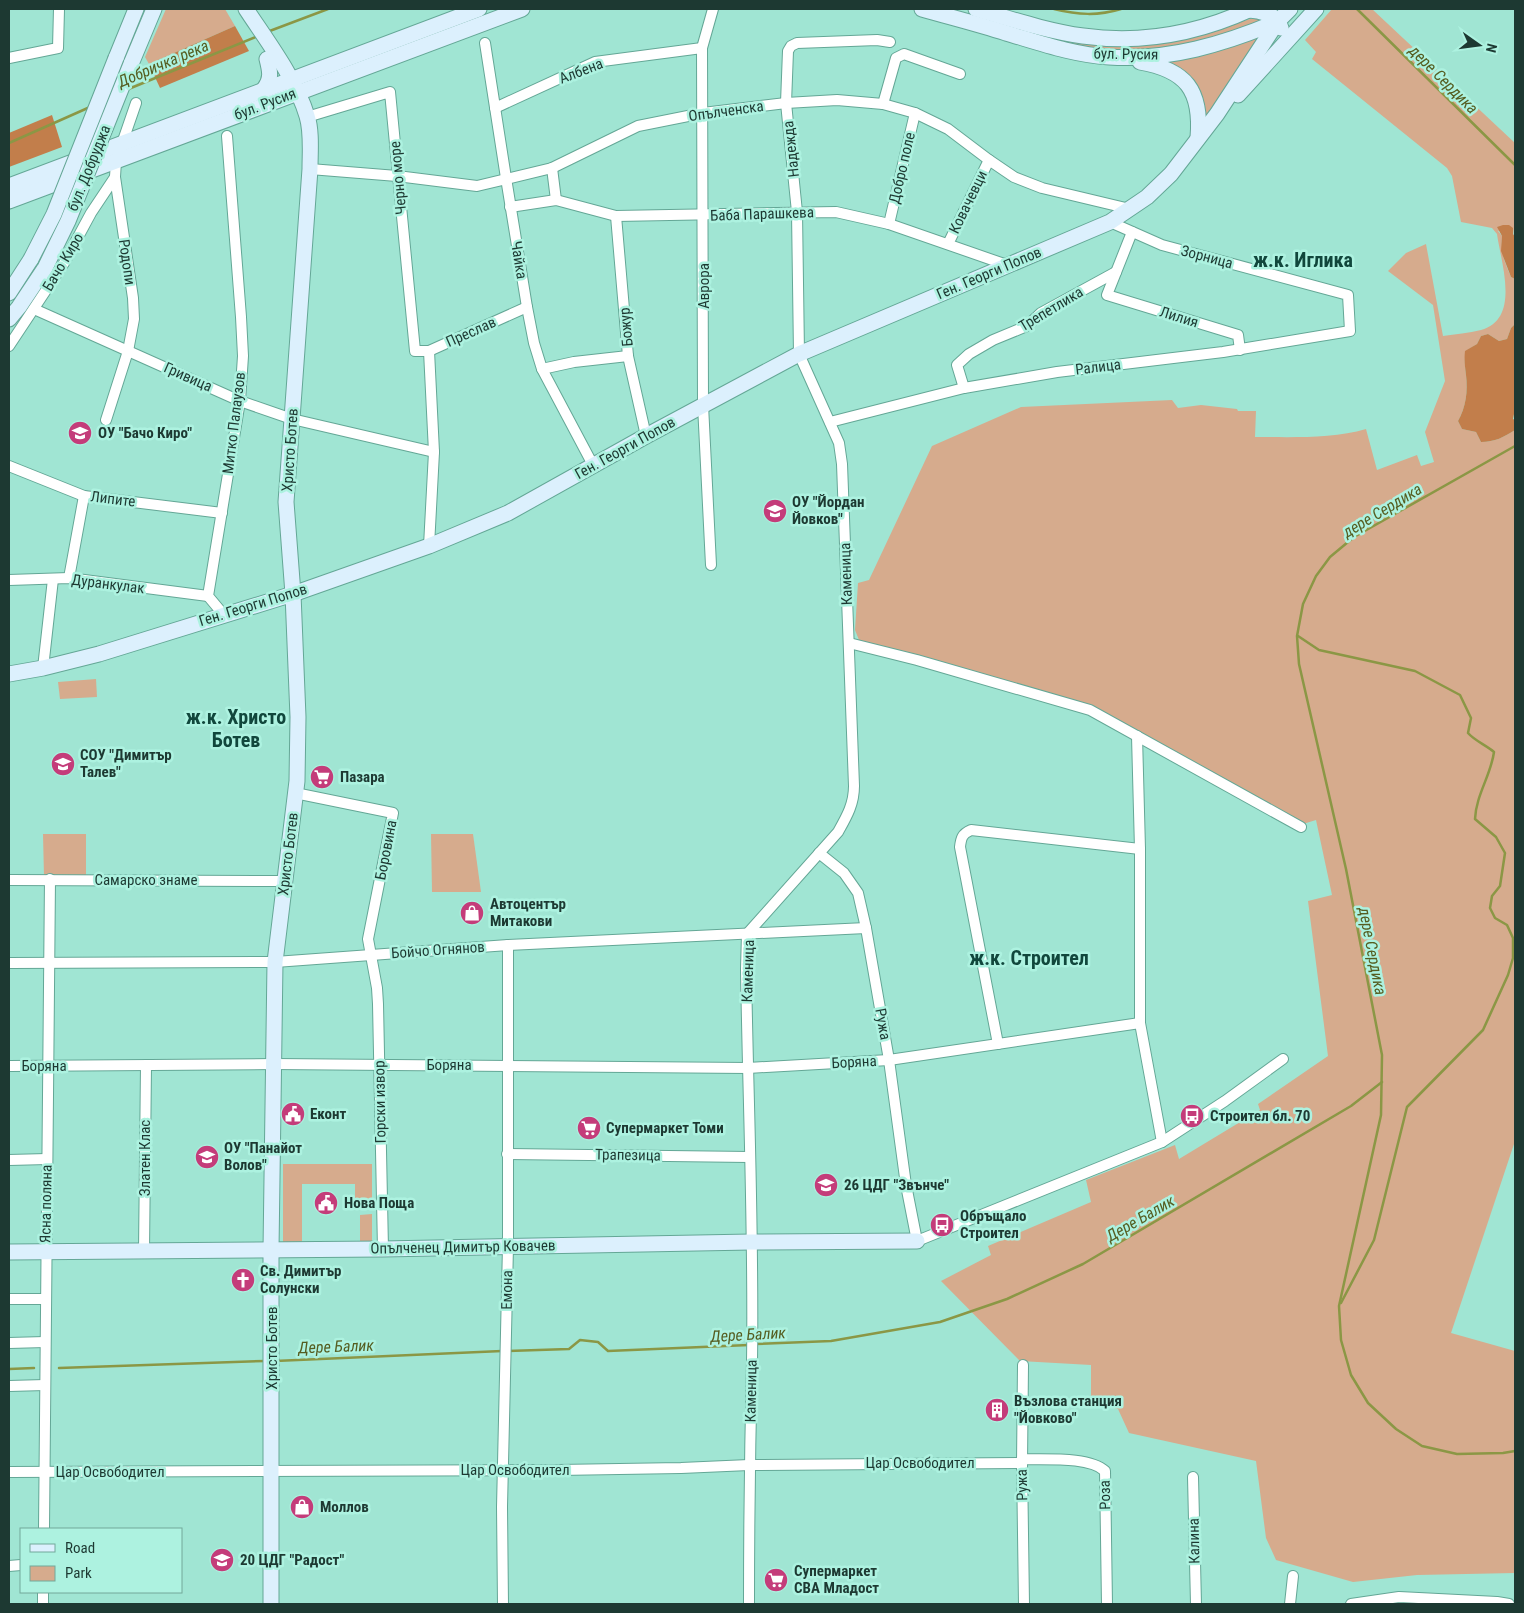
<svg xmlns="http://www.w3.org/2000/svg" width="1524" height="1613" font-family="'Roboto Condensed',sans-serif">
	<rect width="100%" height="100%" fill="#a0e5d3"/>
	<g fill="#d6ab8d">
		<path d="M166,9H225L235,26L149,64L145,57Z"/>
		<path d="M1332,9H1372L1515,143V237H1514L1513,228L1498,231L1502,236C1501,255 1504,260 1511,277L1515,279V324L1511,328L1507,339L1499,341L1488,334L1481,336L1477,344L1466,351C1464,360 1465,366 1466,375C1468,391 1466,407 1458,421L1462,429L1476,432L1481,442C1495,442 1504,437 1515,430V1141L1451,1333L1515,1351V1573L1417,1575L1353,1582L1276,1560L1266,1538L1256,1461L1129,1433L1118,1409L1091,1404V1365L1020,1361L941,1281L991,1255L988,1246L1091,1202L1086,1180L1175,1145L1179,1159L1260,1110L1258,1104L1328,1056L1308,901L1332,895L1316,820L1303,824L1092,706L864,643L859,640L855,630L858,583L869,580L932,446L1021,407L1172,400L1178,408L1201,405L1237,409L1238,411H1256L1255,437C1291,437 1332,439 1366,429L1377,470L1417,455L1421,466L1434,462L1425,432L1445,381L1433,305L1388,271L1406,253L1426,244L1443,336C1455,334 1469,333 1481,330C1521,319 1501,263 1497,234L1492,228L1461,222L1452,176L1447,168L1312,59L1316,52L1305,40Z"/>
		<path d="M1250,19H1258L1267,21L1231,35L1145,52L1066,46L1008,26L1056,38L1235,24Z"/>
		<path d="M1266,31L1205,120L1163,61Z"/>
		<path d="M96,679L97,697L60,699L58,682Z"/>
		<path d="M43,834H86V877H44Z"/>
		<path d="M431,834H473L481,892H432Z"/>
		<path d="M283,1164H372V1203L355,1204V1184H302V1243L283,1242Z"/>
		<path d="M372,1214V1241L360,1242V1215Z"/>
	</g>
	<g fill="#c27e4b">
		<path d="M235,26L249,51L160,88L149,64Z"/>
		<path d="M52,115L62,147L9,167V133Z"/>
		<path d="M1503,225H1509L1513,228V234L1515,237V279L1511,277L1501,251L1502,236L1497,227Z"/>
		<path d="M1515,324V409L1513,419L1515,420V430C1504,437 1495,442 1481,442L1476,432L1462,429L1458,421C1466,407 1468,391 1466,375C1465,366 1464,360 1465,351L1477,344L1481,336L1488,334L1499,341L1507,339L1511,328Z"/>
	</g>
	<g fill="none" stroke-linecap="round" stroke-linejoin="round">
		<g stroke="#8b9745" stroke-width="2.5">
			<path d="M1054,9C1078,15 1098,16 1121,9"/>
			<path d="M1357,9L1515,165"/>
			<path d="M267,32L328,9"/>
			<path d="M126,90L258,36"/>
			<path d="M9,143L90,107"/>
			<path d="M1515,446L1354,537L1330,557L1316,576L1303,604L1297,636L1299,664L1346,869L1382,1055L1381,1115L1339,1306L1341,1340L1351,1375L1368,1403L1396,1429L1422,1446L1457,1454L1503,1453L1515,1451"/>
			<path d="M1298,636L1319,650L1415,671L1460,695L1471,718L1468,733C1475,741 1486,745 1494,752C1491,775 1476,795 1475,819L1496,837L1505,853L1500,886L1492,896L1490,908L1495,918L1507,925L1513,938V958L1508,975L1483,1030L1407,1107L1374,1240L1341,1303"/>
			<path d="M755,1344L831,1341L940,1322L1007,1299L1083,1264L1351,1106L1382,1082"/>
			<path d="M507,1351L569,1349L580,1340L598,1342L608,1351L749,1345"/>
			<path d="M275,1361L502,1351"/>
			<path d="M59,1368L265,1361"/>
			<path d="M9,1369L34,1368"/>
		</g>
		<g stroke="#64a796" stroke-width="12">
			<g id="street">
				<path d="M485,43L506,178L527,307L534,343L542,369L593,465"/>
				<path d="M9,58L58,48L59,9"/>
				<path d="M883,104L896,58L904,54L960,74"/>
				<path d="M495,108L595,62L702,48"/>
				<path d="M307,117L390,92L415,351H429L527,307"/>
				<path d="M552,168L556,200"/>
				<path d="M310,169L397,176L477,186L552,168L638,126L703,113L786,103L837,100L883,104L915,113L948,129L989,160L1014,177L1042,188L1130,209"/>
				<path d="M510,207L556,200L616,216L836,212L889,224L1007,265"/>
				<path d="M616,216L628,356L646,436"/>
				<path d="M889,224L915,113"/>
				<path d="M1132,232L1107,295L1238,335L1240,350"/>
				<path d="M948,244L989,160"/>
				<path d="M34,309L240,401L292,419L434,452"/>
				<path d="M9,346L64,263L91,213L115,177"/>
				<path d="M429,351L434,452L429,546"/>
				<path d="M542,369L574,362L628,356"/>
				<path d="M964,388L957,365L969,354L993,340L1027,326L1041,313L1116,272"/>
				<path d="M106,420L128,351L134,319L133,298L115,177L116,161L136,103"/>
				<path d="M830,422L964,388L1057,372L1223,352L1350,331L1348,295L1162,245L1110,222"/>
				<path d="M9,466L84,496L222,513"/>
				<path d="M711,565L703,405L702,48L713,9"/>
				<path d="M69,578L84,496"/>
				<path d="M9,580L69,578L208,596"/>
				<path d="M223,614L208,596L240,401L243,356L241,317L227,136"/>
				<path d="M849,643L917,660L1090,710L1301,827"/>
				<path d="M43,668L53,579"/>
				<path d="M1137,736L1140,849V1023L1162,1142"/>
				<path d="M295,793L393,813L368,939L377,988L378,1004L383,1249"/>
				<path d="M819,853L844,873L858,893L866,928L889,1060L906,1185L917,1241L1162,1142L1225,1101L1283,1059"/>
				<path d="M9,880L284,881"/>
				<path d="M9,963L275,962L508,945L866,928"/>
				<path d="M998,1044L960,847C961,838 962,834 971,830L1140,849"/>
				<path d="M9,1066L274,1064L748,1068L889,1060L1140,1023"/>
				<path d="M507,1154L749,1157"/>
				<path d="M9,1160L47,1159"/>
				<path d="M144,1251L146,1065"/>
				<path d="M9,1299H45"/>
				<path d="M9,1343L45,1342"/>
				<path d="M1023,1365L1022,1463L1024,1604"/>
				<path d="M9,1386L45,1385"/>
				<path d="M1022,1459C1044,1460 1089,1456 1105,1471L1107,1604"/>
				<path d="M9,1472L558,1470L681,1468L749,1465L1022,1463"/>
				<path d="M1193,1477L1196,1604"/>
				<path d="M44,1529L50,879"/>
				<path d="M9,1566L21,1565"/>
				<path d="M43,1604V1592"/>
				<path d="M503,1604L502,1507L508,1246V945"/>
				<path d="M749,1604C749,1524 750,1443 752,1362C754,1231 748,1100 746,969L747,934L838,832C847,816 854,804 854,786L842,464L839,443L799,354L797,212L786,103L788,51L791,46L797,43L877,40L890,42"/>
				<path d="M1290,1604L1293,1576"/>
				<path d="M1351,1604L1399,1597L1497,1602L1509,1604"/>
			</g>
		</g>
		<g stroke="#64a796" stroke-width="17">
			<g id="secondary">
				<path d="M246,9C267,41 296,79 307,116C312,132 310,152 310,169L286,502L293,594L298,717L297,781L275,962L271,1250V1604"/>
				<path d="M922,9C950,17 978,24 1006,33C1040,43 1074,55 1109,57C1168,61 1225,44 1279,21"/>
				<path d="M976,9C1011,19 1047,31 1083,36C1141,44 1199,33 1251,9"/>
				<path d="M1249,10C1262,11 1277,14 1281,28"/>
				<path d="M116,58L136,9"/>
				<path d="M1140,62C1186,70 1202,90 1198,138"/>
				<path d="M131,64L154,9"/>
				<path d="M264,89C272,79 270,71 267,59"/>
				<path d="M1238,95L1316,9"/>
				<path d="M9,186L479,9"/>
				<path d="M9,201C180,138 351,72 522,9"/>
				<path d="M9,293L31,259"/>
				<path d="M9,319L19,307L45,268"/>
				<path d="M9,674L43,668L99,654L293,594L429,546L508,513L646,436L799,354L1110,222L1147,197L1171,174L1217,114L1278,21L1290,9"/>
				<path d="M9,1252L383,1249L751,1242L917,1241"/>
			</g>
		</g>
		<use href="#street" stroke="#fff" stroke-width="10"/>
		<use href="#secondary" stroke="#dcf0fd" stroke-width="15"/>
		<g stroke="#64a796" stroke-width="17" stroke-linecap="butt">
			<g id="secondary-bridge">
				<path d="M31,259L54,214L116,58"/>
				<path d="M45,268L68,221L131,64"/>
			</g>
		</g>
		<use href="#secondary-bridge" stroke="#dcf0fd" stroke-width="15"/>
	</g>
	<defs>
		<g id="school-disc" transform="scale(1.25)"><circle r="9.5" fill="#c43c7a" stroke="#adf2e0"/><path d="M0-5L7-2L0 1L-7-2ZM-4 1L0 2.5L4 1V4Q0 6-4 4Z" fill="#fff"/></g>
		<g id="supermarket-disc" transform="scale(1.25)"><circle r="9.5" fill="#c43c7a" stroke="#adf2e0"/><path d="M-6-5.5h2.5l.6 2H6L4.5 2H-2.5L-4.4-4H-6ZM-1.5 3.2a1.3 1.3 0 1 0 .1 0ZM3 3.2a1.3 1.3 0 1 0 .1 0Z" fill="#fff"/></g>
		<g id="shop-disc" transform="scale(1.25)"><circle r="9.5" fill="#c43c7a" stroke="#adf2e0"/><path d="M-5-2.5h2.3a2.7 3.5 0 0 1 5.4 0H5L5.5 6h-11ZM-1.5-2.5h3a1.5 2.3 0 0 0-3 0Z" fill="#fff"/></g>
		<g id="civic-disc" transform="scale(1.25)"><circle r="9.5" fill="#c43c7a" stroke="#adf2e0"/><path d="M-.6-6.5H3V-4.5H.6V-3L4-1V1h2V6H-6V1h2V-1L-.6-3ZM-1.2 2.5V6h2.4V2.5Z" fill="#fff"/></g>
		<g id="bus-disc" transform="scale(1.25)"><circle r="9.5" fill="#c43c7a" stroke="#adf2e0"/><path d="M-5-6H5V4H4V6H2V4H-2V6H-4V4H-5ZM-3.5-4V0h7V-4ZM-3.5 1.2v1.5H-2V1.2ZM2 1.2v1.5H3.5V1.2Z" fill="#fff"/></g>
		<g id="church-disc" transform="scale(1.25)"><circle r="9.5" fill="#c43c7a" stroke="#adf2e0"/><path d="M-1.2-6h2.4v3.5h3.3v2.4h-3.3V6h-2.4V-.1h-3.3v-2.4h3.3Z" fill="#fff"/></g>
		<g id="building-disc" transform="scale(1.25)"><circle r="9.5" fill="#c43c7a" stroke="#adf2e0"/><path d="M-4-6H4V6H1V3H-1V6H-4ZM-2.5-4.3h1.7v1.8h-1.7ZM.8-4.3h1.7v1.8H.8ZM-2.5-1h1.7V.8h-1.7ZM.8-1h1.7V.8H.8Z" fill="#fff"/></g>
	</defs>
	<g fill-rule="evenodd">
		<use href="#school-disc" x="80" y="433"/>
		<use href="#school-disc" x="775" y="511"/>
		<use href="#school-disc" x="63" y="764"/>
		<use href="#supermarket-disc" x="322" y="777"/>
		<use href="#shop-disc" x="472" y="913"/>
		<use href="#civic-disc" x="293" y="1114"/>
		<use href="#bus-disc" x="1192" y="1116"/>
		<use href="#supermarket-disc" x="589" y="1128"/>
		<use href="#school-disc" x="207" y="1157"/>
		<use href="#school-disc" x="826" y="1185"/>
		<use href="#civic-disc" x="326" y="1203"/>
		<use href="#bus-disc" x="942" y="1225"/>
		<use href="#church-disc" x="243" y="1280"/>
		<use href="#building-disc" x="997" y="1410"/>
		<use href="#shop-disc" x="302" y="1507"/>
		<use href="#school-disc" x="222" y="1560"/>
		<use href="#supermarket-disc" x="776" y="1580"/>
	</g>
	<g text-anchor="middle" stroke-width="5" stroke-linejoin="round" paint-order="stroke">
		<g font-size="15" fill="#1d3932" stroke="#adf2e0">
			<text transform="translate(1126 54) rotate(1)" y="5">бул. Русия</text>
			<text transform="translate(581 71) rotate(-21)" y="5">Албена</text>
			<text transform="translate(265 104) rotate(-21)" y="5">бул. Русия</text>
			<text transform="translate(726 111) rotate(-8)" y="5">Опълченска</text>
			<text transform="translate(791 149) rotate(-96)" y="5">Надежда</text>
			<text transform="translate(89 168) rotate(-68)" y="5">бул. Добруджа</text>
			<text transform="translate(902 168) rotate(-77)" y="5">Добро поле</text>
			<text transform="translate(398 178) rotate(-95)" y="5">Черно море</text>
			<text transform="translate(968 202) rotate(-64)" y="5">Ковачевци</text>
			<text transform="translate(762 214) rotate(-2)" y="5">Баба Парашкева</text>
			<text transform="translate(1207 257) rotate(15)" y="5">Зорница</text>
			<text transform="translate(519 260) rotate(81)" y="5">Чайка</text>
			<text transform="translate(63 262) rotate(-59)" y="5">Бачо Киро</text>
			<text transform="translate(127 262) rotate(82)" y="5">Родопи</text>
			<text transform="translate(989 273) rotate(-23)" y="5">Ген. Георги Попов</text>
			<text transform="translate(704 286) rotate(-90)" y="5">Аврора</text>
			<text transform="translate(1051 309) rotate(-31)" y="5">Трепетлика</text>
			<text transform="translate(1179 317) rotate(17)" y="5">Лилия</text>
			<text transform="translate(626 327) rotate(-95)" y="5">Божур</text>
			<text transform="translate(471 332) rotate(-24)" y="5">Преслав</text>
			<text transform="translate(1098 367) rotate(-7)" y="5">Ралица</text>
			<text transform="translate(188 377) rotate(24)" y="5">Гривица</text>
			<text transform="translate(234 423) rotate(-83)" y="5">Митко Палаузов</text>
			<text transform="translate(625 448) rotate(-29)" y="5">Ген. Георги Попов</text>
			<text transform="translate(290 450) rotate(-86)" y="5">Христо Ботев</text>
			<text transform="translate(113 499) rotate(7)" y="5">Липите</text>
			<text transform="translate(846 574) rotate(-92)" y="5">Каменица</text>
			<text transform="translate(108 584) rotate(7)" y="5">Дуранкулак</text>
			<text transform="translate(253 605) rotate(-17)" y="5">Ген. Георги Попов</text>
			<text transform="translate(386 850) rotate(-79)" y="5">Боровина</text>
			<text transform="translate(288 854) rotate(-83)" y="5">Христо Ботев</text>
			<text x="146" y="885">Самарско знаме</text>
			<text transform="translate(438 950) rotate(-4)" y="5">Бойчо Огнянов</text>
			<text transform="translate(748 971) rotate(-88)" y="5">Каменица</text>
			<text transform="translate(883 1024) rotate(80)" y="5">Ружа</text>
			<text transform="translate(854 1062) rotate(-3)" y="5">Боряна</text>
			<text x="449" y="1070">Боряна</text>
			<text x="44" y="1071">Боряна</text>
			<text transform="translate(380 1102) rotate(-91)" y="5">Горски извор</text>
			<text transform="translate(628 1155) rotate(1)" y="5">Трапезица</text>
			<text transform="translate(145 1158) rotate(-90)" y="5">Златен Клас</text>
			<text transform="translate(46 1204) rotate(-89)" y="5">Ясна поляна</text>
			<text transform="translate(463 1247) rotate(-1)" y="5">Опълченец Димитър Ковачев</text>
			<text transform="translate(507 1290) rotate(-89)" y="5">Емона</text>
			<text transform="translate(272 1348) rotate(-90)" y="5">Христо Ботев</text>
			<text transform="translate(751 1391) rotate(-89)" y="5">Каменица</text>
			<text x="920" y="1468">Цар Освободител</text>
			<text x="515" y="1475">Цар Освободител</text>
			<text x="110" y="1477">Цар Освободител</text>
			<text transform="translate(1022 1485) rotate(-91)" y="5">Ружа</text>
			<text transform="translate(1105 1495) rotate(-91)" y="5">Роза</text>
			<text transform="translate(1194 1541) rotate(-91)" y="5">Калина</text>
		</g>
		<g font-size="15" font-weight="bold" fill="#1d3932" stroke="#adf2e0" text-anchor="start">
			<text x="98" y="438">ОУ "Бачо Киро"</text>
			<text x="792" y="507">ОУ "Йордан<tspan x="792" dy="17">Йовков"</tspan></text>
			<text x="80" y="760">СОУ "Димитър<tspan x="80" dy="17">Талев"</tspan></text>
			<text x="340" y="782">Пазара</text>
			<text x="490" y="909">Автоцентър<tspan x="490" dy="17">Митакови</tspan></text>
			<text x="310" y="1119">Еконт</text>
			<text x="1210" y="1121">Строител бл. 70</text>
			<text x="606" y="1133">Супермаркет Томи</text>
			<text x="224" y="1153">ОУ "Панайот<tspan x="224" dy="17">Волов"</tspan></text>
			<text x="844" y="1190">26 ЦДГ "Звънче"</text>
			<text x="344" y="1208">Нова Поща</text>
			<text x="960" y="1221">Обръщало<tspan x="960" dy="17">Строител</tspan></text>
			<text x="260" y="1276">Св. Димитър<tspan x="260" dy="17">Солунски</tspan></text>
			<text x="1014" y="1406">Възлова станция<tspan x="1014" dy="17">"Йовково"</tspan></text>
			<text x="320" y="1512">Моллов</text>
			<text x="240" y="1565">20 ЦДГ "Радост"</text>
			<text x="794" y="1576">Супермаркет<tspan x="794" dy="17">CBA Младост</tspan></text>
		</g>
		<g font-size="16" font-style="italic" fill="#555d21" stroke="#adf2e0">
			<text transform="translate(163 63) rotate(-23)" y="6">Добричка река</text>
			<text transform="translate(1444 79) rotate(45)" y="6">дере Сердика</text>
			<text transform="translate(1382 510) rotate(-31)" y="6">дере Сердика</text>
			<text transform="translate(1373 951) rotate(79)" y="6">дере Сердика</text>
			<text transform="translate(1140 1218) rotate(-30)" y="6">Дере Балик</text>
			<text transform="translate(748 1334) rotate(-3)" y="6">Дере Балик</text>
			<text transform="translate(336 1346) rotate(-2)" y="6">Дере Балик</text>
		</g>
		<g font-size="20" font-weight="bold" fill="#11473c" stroke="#adf2e0">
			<text x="1303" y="267">ж.к. Иглика</text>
			<text x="236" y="724">ж.к. Христо<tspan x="236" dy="23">Ботев</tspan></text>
			<text x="1029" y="965">ж.к. Строител</text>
		</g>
	</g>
	<rect width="1524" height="1613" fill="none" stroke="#1d3932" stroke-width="20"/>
	<rect x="20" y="1528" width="162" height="65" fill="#adf2e0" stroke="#73a89a"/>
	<rect x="30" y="1544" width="25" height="8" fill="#dcf0fd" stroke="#73a89a"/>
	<text x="65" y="1553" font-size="15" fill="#1d3932">Road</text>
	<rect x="30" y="1566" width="25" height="15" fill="#d6ab8d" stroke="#73a89a"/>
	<text x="65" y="1578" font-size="15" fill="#1d3932">Park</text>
	<g transform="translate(1479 45) rotate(104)" stroke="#adf2e0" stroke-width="4" paint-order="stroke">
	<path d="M0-4L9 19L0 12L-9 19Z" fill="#1d3932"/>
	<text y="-8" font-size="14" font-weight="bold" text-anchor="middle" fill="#1d3932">N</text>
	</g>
</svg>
